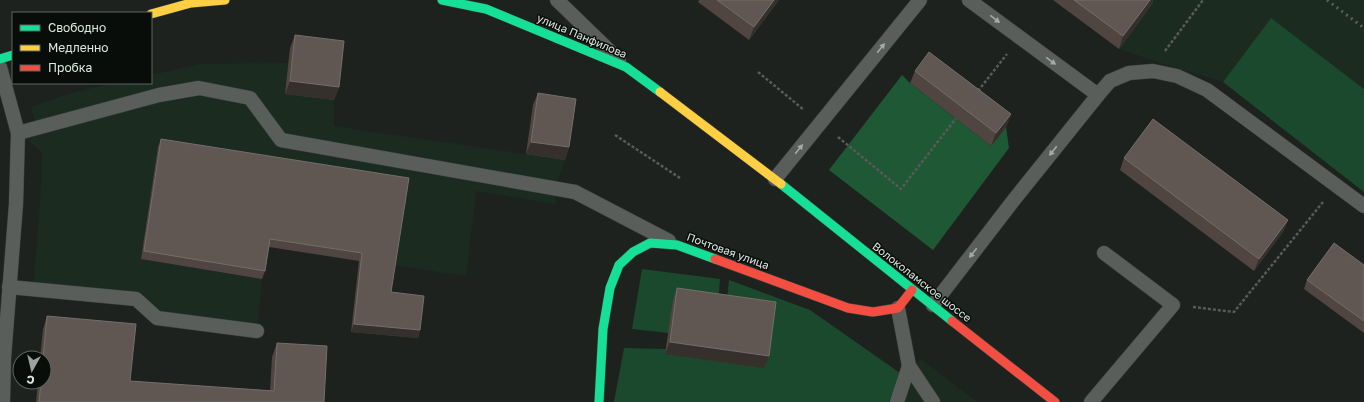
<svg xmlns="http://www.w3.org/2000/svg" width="1364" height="402" font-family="'Golos Text',sans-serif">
	<rect width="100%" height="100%" fill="#1d221e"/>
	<g fill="#1b2b20">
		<path d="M1053,0H1364V89L1271,18L1223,82L1157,62L1119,49Z"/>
		<path d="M290,48L340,53L334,100V126L526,154L533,105L572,111L565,160L555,189L556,204L476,191L466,276L297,251L300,229L271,225L262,279L257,331L157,318L136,299L33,289L40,206L42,152L18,133L35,122L31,107L71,93L114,83H151V75L200,64L288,63Z"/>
		<path d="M921,359L977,402H890L900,373Z"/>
	</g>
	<g fill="#1b492d">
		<path d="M1271,18L1364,89V192L1223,82Z"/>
		<path d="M642,269L720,279L718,307L668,333L632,329Z"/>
		<path d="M729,280L810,310L900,373L889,402H614L624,348L666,349L665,354L764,368L726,308Z"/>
	</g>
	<path fill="#1f5834" d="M902,75L910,83L991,146L1006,127L1009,148L933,250L829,170Z"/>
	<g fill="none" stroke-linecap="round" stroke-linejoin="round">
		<g stroke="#3b3f3c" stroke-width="15">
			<g id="lane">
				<path d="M557,0L619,60"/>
				<path d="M0,67L18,133L16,204L4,358L3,402"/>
				<path d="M1098,95L1110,81L1129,73L1153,71L1177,76L1207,90L1364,206"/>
				<path d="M18,133L159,95L199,88L250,98L281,140L575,192L669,241"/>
				<path d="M775,179L920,0"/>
				<path d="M9,287L136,299L157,318L257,331"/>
				<path d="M933,305L1013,201L1098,95L969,0"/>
				<path d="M898,308L909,366L933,402"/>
				<path d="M897,402L909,366"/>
				<path d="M1091,402L1173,305L1104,253"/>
			</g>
		</g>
		<g stroke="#3b3f3c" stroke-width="10">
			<g id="fast">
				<path d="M442,0L486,9L626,67L660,92"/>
				<path d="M0,59L13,55"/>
				<path d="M781,184L952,321"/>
				<path d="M599,402L603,329L610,288L619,265L633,252L650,243L677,245L715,259"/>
			</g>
		</g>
		<g stroke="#3b3f3c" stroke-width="10">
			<g id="slow">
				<path d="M151,14L191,3L225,0"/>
				<path d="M660,92L781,184"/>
			</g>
		</g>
		<g stroke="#3b3f3c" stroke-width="10">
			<g id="jam">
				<path d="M715,259L848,308L873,312L898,308L912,290"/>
				<path d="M952,321L1055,402"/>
			</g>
		</g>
		<g stroke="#585b59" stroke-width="2.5" stroke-dasharray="3 2" stroke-linecap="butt">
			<path d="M1165,51L1203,0"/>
			<path d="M758,72L804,110"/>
			<path d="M978,91L1007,54"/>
			<path d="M615,135L680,178"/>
			<path d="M838,137L901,189L957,117"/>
			<path d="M1193,307L1234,312L1323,202"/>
		</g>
		<use href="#lane" stroke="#595e5b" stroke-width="14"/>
		<use href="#fast" stroke="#16e098" stroke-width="9"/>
		<use href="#slow" stroke="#ffcf43" stroke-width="9"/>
		<use href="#jam" stroke="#f24e42" stroke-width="9"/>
		<path stroke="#5a5e5b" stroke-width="3" stroke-dasharray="2 4" stroke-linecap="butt" d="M1327,0L1364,28"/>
	</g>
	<g fill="#504540">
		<path d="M699,0H779L749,40L698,2Z"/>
		<path d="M1053,0H1153L1152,4L1119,49Z"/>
		<path d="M295,35L339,87L334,100L285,94L290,48Z"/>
		<path d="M915,71L1011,114L1006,127L991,146L910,83Z"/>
		<path d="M538,93L569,147L565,160L526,154L533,105Z"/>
		<path d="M161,139L409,178L391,292L420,330L418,338L351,332L359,261L269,247L265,271L262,279L141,259L158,147Z"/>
		<path d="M1124,158L1288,220L1283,232L1254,271L1120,170Z"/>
		<path d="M1364,265V333L1304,289L1307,280Z"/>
		<path d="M677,288L764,368L665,354L673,300Z"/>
		<path d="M47,316L130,381L270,391L272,357L277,343L324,402H36L38,382H44V358H40L43,329Z"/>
	</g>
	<g fill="#35302b">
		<path d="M774,0H779L749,40L754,27Z"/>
		<path d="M1150,0H1153L1152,4L1119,49L1123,36Z"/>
		<path d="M290,81L339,87L334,100L285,94Z"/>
		<path d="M1011,114L1006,127L991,146L996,133Z"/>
		<path d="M531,142L569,147L565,160L526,154Z"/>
		<path d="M1288,220L1283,232L1254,271L1259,259Z"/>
		<path d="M354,324L420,330L418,338L351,332Z"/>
		<path d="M670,342L769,356L764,368L665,354Z"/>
	</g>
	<g fill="#605752" stroke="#746e68">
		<path d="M717,0H774L754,27Z"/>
		<path d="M1074,0H1150L1123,36Z"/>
		<path d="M295,35L344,41L339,87L290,81Z"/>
		<path d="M929,52L1011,114L996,133L915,71Z"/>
		<path d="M538,93L576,99L569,147L531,142Z"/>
		<path d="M1153,119L1288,220L1259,259L1124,158Z"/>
		<path d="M161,139L409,178L391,292L424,296L420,330L354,324L362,253L270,239L265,271L144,251Z"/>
		<path d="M1334,243L1364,265V321L1307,280Z"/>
		<path d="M677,288L776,302L769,356L670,342Z"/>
		<path d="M47,316L136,324L130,381L274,391L277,343L327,346L324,402H39L41,382H44V358H43Z"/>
	</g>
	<defs><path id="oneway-solid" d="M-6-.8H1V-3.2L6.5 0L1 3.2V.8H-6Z"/></defs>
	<g fill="#a4aaa5">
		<use href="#oneway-solid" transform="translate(995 19) rotate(37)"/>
		<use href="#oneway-solid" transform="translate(881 48) rotate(-51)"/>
		<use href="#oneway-solid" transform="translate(1051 61) rotate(36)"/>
		<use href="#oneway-solid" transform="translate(799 149) rotate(-51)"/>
		<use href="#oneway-solid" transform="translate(1053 151) rotate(129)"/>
		<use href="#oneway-solid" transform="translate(973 253) rotate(128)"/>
	</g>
	<g text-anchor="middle" stroke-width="3" stroke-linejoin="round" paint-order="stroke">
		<g font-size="11" fill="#e1e8e2" stroke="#080d09">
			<text transform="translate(582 36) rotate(23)" y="4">улица Панфилова</text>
			<text transform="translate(728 251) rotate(20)" y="4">Почтовая улица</text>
			<text transform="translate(922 282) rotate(38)" y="4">Волоколамское шоссе</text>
		</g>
	</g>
	<rect x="12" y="12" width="140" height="72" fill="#080d09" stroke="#5f6560"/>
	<rect x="20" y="25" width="20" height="6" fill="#16e098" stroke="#5f6560"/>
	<text x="48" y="32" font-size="12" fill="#e1e8e2">Свободно</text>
	<rect x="20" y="45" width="20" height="6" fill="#ffcf43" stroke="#5f6560"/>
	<text x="48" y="52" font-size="12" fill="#e1e8e2">Медленно</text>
	<rect x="20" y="65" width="20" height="6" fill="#f24e42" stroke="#5f6560"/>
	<text x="48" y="72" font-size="12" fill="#e1e8e2">Пробка</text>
	<g transform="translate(32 370) rotate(188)"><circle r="19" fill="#080d09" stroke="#5f6560"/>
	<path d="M0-3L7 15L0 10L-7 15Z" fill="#9ca39d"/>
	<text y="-6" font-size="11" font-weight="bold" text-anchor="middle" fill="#e1e8e2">С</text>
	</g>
</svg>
